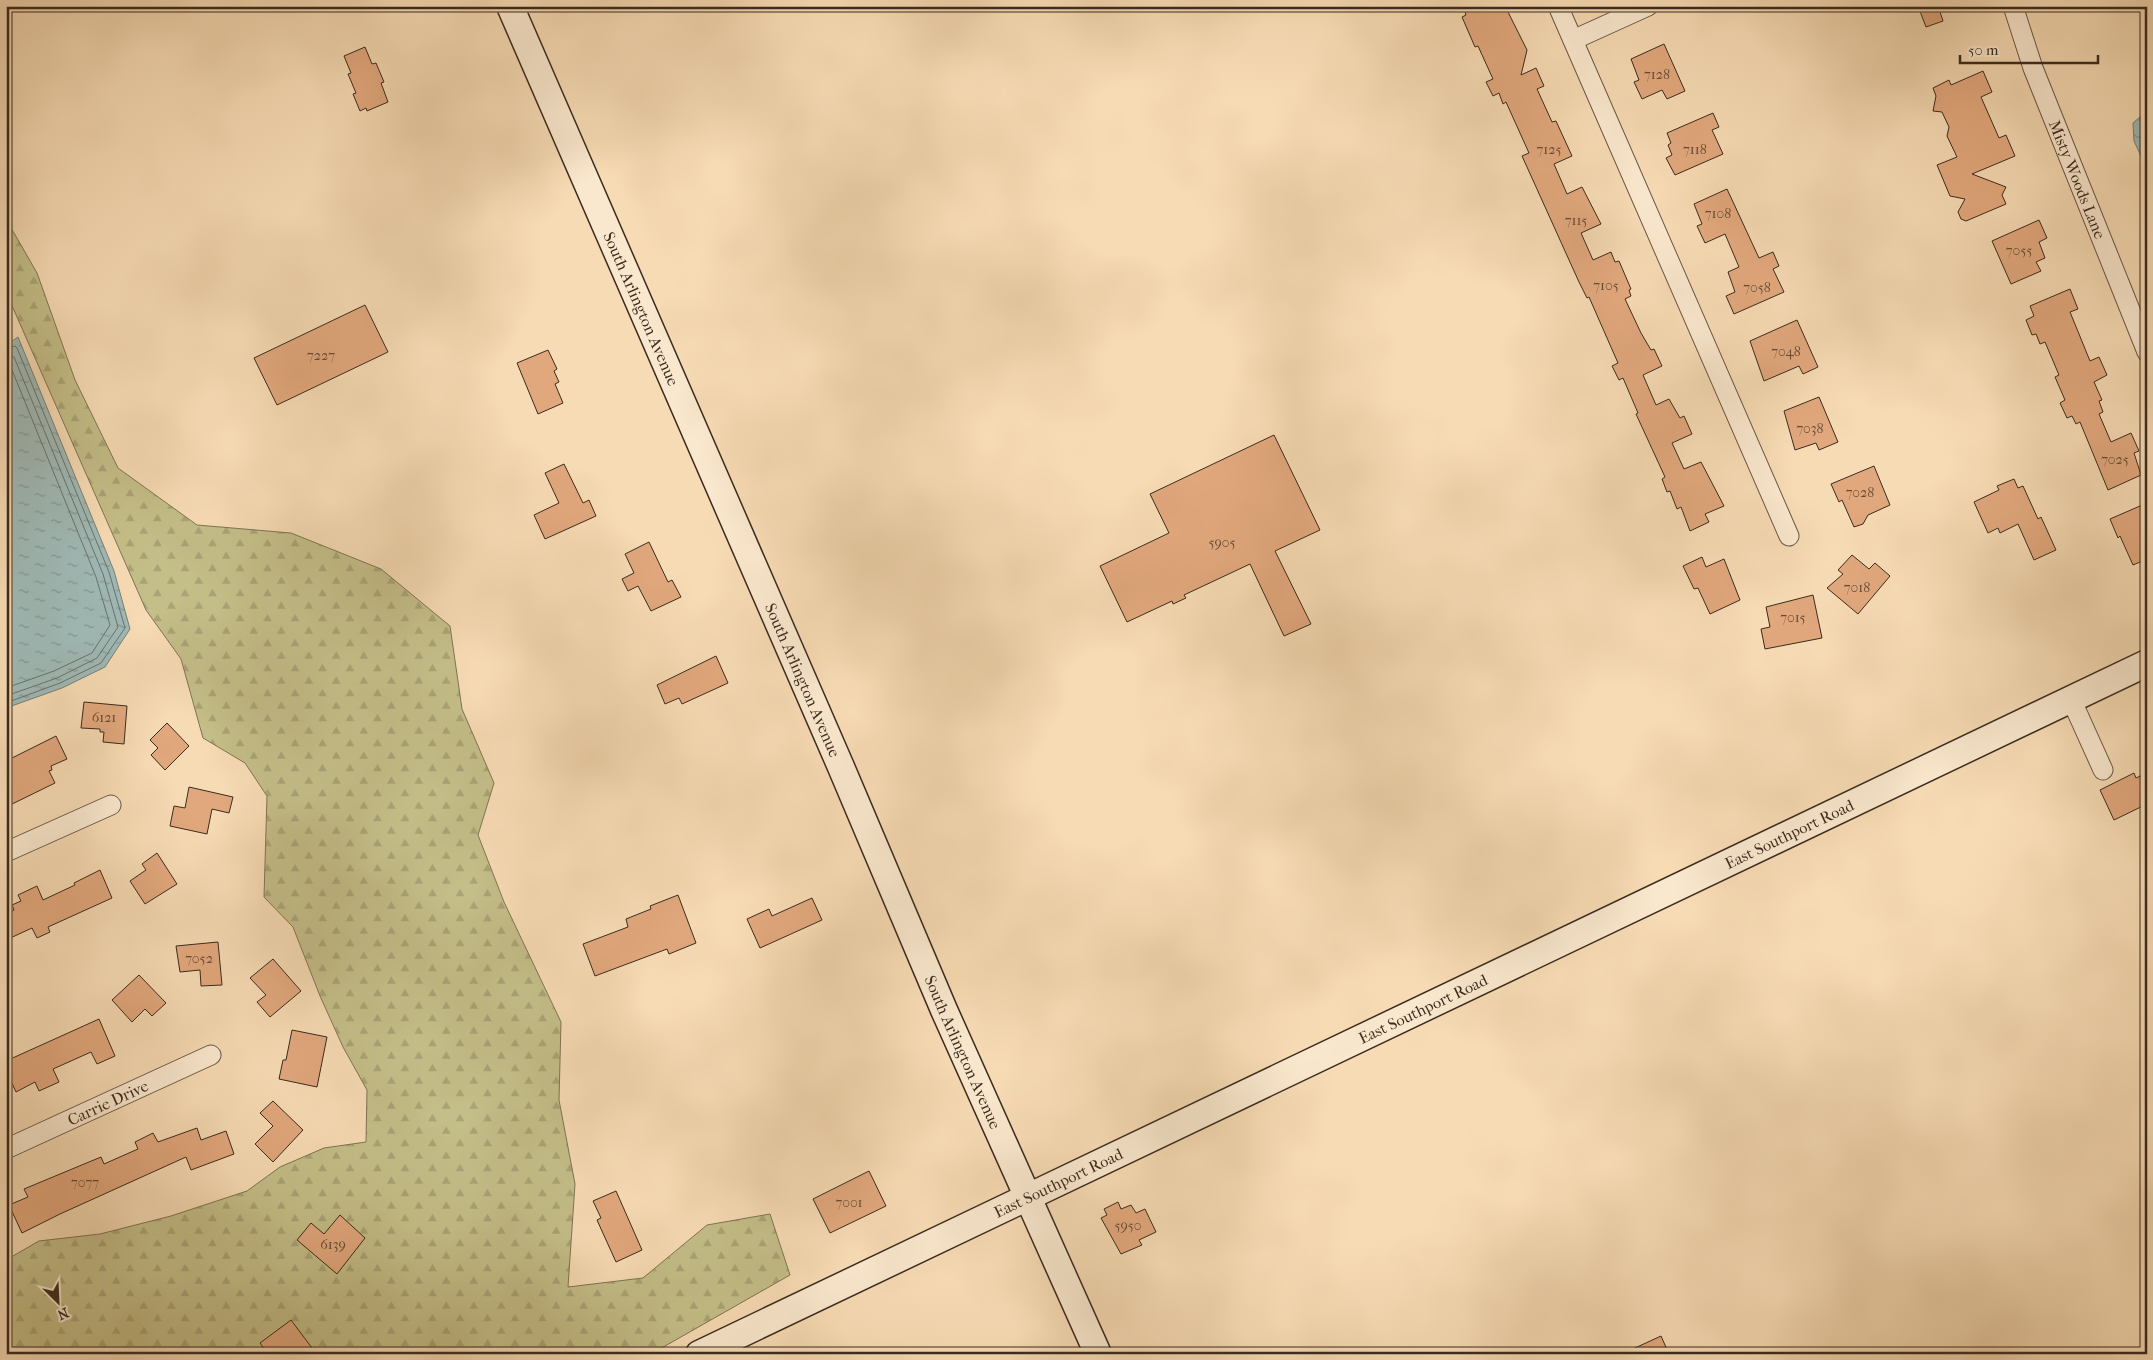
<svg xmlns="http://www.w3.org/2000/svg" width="2153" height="1360" font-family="'IM FELL French Canon',serif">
	<defs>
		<pattern id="forest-firs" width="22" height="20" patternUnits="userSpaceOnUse" patternTransform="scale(1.25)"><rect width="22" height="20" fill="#c4be88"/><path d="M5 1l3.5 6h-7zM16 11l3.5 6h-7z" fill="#a9a375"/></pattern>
		<pattern id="water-ripples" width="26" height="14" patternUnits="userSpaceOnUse" patternTransform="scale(1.25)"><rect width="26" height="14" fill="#9fb9b5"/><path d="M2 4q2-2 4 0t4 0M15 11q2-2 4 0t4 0" fill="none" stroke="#839793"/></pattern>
	</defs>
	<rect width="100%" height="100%" fill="#f7dbb4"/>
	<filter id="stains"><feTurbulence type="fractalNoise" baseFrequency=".004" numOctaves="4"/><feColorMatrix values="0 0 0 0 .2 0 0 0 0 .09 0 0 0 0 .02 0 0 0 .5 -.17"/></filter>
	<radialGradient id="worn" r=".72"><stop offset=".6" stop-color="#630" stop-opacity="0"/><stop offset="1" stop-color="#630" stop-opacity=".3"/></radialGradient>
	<path fill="url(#forest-firs)" stroke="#7f7453" d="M6,219L37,273L75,380L118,468L197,525L291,533L381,569L450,626L462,709L494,783L478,835L504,902L561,1022L559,1100L575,1184L568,1287L643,1278L707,1225L770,1214L790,1275L651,1354H6V1260L39,1241L100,1234L171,1216L247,1191L280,1167L324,1148L366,1142L367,1090L343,1047L320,996L293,927L264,897L267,796L245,763L203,738L181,659L146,610L6,292Z"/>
	<g fill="url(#water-ripples)" stroke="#778079">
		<path d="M2147,111V169L2134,141L2133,123Z"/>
		<path d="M18,337L114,571L130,629L105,667L62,688L6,708V359L8,344Z"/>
	</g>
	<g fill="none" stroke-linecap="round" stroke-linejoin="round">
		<g stroke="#6c726a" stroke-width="1">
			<path d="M6,349L15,346L17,348L109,572L125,628L101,663L60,683L6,703"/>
			<path d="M6,356L14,357L103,574L118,627L97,658L57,678L6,696"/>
			<path d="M6,363L10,365L96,577L110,625L92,653L54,671L6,688"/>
		</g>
	</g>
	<g fill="#e2a87d" stroke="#3a2b1e">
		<path d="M1463,6H1505L1527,50L1521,75L1536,68L1544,86L1537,89L1552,122L1556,121L1572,156L1554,164L1567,194L1582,187L1601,224L1581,233L1593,260L1611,252L1615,262L1619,261L1631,289L1629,290L1631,296L1625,299L1641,333L1651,350L1654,349L1662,366L1643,375L1656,405L1669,399L1680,418L1684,416L1692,434L1672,443L1684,469L1701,462L1724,506L1705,514L1709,522L1690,531L1681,507L1677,509L1670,491L1667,492L1662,479L1665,477L1636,414L1638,413L1623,378L1619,380L1612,366L1618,363L1589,297L1587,298L1579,282L1522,156L1529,153L1506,102L1503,104L1499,93L1493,96L1486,82L1493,79L1478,46L1475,47L1462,17L1466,15Z"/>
		<path d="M1918,6H1938L1943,21L1926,27Z"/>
		<path d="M1664,44L1685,91L1667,99L1662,90L1642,99L1634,82L1639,80L1631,59Z"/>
		<path d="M365,47L372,64L376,63L384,82L381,83L388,102L367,111L366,108L360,111L353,94L356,93L348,74L351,73L344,56Z"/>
		<path d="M1983,71L1992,92L1981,97L1999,138L2006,135L2015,156L1972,174L2006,187L2002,195L2006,204L1966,221L1961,219L1958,212L1965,199L1950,196L1937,165L1957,157L1947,136L1949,127L1942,112L1933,111L1936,96L1933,88L1949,80L1951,85Z"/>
		<path d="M1713,113L1719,127L1712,130L1723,154L1675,175L1666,158L1672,155L1668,145L1671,143L1667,133Z"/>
		<path d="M1727,189L1759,258L1773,252L1779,266L1773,269L1784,292L1734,314L1726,296L1735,292L1728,272L1739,267L1725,234L1705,243L1697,226L1702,224L1694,204Z"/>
		<path d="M2039,220L2047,238L2039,242L2045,258L2036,262L2041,271L2011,284L1992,241Z"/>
		<path d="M2070,289L2078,309L2070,312L2090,361L2099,357L2107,375L2094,382L2102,400L2099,401L2103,412L2099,414L2111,442L2131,433L2139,451L2134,453L2141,475L2108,490L2080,422L2076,424L2072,416L2067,418L2060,403L2065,400L2055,377L2059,375L2045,342L2040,344L2036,334L2032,335L2026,320L2034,316L2030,306Z"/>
		<path d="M365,305L388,352L277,405L254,358Z"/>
		<path d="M1797,320L1818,367L1803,374L1799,366L1764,381L1750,341Z"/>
		<path d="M548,350L557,369L554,371L559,382L555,384L563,403L538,414L517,363Z"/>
		<path d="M1819,397L1838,442L1819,450L1816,443L1795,450L1784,411Z"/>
		<path d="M1274,435L1320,530L1275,551L1311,624L1284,636L1250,564L1184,595L1186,598L1173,604L1172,601L1127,622L1100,566L1169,533L1150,494Z"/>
		<path d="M564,464L583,503L589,500L596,516L545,539L534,515L559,503L545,473Z"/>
		<path d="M1874,466L1890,505L1868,515L1863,524L1854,527L1842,500L1839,502L1831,484Z"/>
		<path d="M2014,479L2018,488L2023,486L2038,519L2041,517L2056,550L2034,560L2018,524L2000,533L1998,528L1988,533L1974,502L1999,490L1997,486Z"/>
		<path d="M2147,503V559L2133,565L2120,536L2118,538L2110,519Z"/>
		<path d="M649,542L668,582L672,580L681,597L651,611L638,586L628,591L622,579L634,573L625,554Z"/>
		<path d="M1852,555L1869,569L1875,563L1890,576L1858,614L1827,588L1843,574L1838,570Z"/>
		<path d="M1702,557L1706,567L1724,559L1740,600L1710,614L1698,588L1694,589L1683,566Z"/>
		<path d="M1813,595L1822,638L1765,649L1761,629L1770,627L1766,607Z"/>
		<path d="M716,656L728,683L682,704L679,698L665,704L657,685Z"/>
		<path d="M84,702L127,706L124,744L103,742L104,732H100V729L81,728Z"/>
		<path d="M167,723L189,746L165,770L151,755L158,748L150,740Z"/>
		<path d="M56,736L67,759L51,766L52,770L49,771L55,783L6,807V761Z"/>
		<path d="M2134,773L2136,778L2147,773V804L2114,820L2100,790Z"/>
		<path d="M189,787L233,797L229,813L212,809L207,834L170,826L174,806L185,808Z"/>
		<path d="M157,853L177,884L145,904L130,881L146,870L142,864Z"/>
		<path d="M100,870L112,898L48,927L50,932L37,938L32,928L6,940V914L14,910L12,905L21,901L18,895L37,886L43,900L75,885L74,883Z"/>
		<path d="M678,895L696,943L669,954L667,949L595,976L583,944L628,927L626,919L651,909L650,906Z"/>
		<path d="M812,898L822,920L760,948L747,919L769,909L772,916Z"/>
		<path d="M218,942L222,985L201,986L200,970L180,972L176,946Z"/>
		<path d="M273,959L301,991L270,1017L257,1002L266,995L250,978Z"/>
		<path d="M139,975L166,1003L152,1016L145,1009L132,1022L112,1000Z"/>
		<path d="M99,1019L115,1056L97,1064L91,1052L53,1069L59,1082L39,1091L35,1082L16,1092L6,1070V1061Z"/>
		<path d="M292,1030L327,1037L317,1087L279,1079L283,1060H286Z"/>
		<path d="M273,1101L303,1130L273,1162L255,1144L273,1126L260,1113Z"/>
		<path d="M197,1128L201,1140L226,1131L234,1154L191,1170L186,1157L60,1214L22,1233L9,1205L28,1197L24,1189L101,1157L104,1164L138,1149L135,1142L153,1133L158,1142Z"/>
		<path d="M869,1171L886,1206L830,1233L813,1199Z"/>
		<path d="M616,1191L642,1250L616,1262L597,1220L601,1218L593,1201Z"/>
		<path d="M1118,1202L1121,1209L1131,1205L1136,1213L1145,1209L1156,1232L1139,1240L1142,1245L1121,1254L1101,1218L1107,1215L1104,1209Z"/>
		<path d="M340,1215L365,1238L337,1274L297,1240L311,1223L324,1234Z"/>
		<path d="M291,1320L312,1348L304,1354H268L260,1343Z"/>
		<path d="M1661,1336L1669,1354H1622Z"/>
	</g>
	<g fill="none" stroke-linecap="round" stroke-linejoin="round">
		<g stroke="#695744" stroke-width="21">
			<g id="street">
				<path d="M1558,6L1789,536"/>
				<path id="s1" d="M2013,6L2033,68L2147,352"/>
				<path d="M1573,40L1648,6"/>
				<path d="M2071,699L2103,770"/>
				<path d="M6,852L111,805"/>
				<path id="s2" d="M6,1149L211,1055"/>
			</g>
		</g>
		<g stroke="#3a2b1e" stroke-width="29">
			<g id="secondary">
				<path id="s3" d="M510,6L841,767L944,1010L1098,1354"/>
				<path id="s4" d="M699,1354L2147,663"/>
			</g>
		</g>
		<use href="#street" stroke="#fae8ce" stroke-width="19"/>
		<use href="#secondary" stroke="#fae8ce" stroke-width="26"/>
	</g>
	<g text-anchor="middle" stroke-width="4" stroke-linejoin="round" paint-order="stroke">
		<g font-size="14" fill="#644a36">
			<text x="1657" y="79">7128</text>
			<text x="1549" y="154">7125</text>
			<text x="1695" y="154">7118</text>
			<text x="1718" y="218">7108</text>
			<text x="1576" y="225">7115</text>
			<text x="2019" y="255">7055</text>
			<text x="1606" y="290">7105</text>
			<text x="1757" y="292">7058</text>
			<text x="1786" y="356">7048</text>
			<text x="321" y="360">7227</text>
			<text x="1810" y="433">7038</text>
			<text x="2115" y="464">7025</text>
			<text x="1860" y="497">7028</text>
			<text x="1222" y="547">5905</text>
			<text x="1857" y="592">7018</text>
			<text x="1793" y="622">7015</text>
			<text x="104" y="722">6121</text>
			<text x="199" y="963">7052</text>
			<text x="85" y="1187">7077</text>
			<text x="849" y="1207">7001</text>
			<text x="1128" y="1230">5950</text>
			<text x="333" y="1249">6139</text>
		</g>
		<g font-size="16" fill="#3a2b1e" stroke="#fae8ce">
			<text dy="6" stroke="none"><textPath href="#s1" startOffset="185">Misty Woods Lane</textPath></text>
			<text dy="6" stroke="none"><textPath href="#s3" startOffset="330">South Arlington Avenue</textPath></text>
			<text dy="6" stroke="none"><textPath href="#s3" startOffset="735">South Arlington Avenue</textPath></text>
			<text dy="6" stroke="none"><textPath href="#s4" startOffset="1208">East Southport Road</textPath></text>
			<text dy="6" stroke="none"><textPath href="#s4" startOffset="802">East Southport Road</textPath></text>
			<text dy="6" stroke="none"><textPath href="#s3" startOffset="1140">South Arlington Avenue</textPath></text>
			<text dy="6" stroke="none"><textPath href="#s2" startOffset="112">Carrie Drive</textPath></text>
			<text dy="6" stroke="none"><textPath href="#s4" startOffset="398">East Southport Road</textPath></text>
		</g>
	</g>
	<rect width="2153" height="1360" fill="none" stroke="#f7dbb4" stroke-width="25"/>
	<rect x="8" y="8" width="2138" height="1345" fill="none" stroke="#3a2b1e" stroke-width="2.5"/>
	<rect x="12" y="12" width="2128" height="1335" fill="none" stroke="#3a2b1e"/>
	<g transform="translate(58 1302) rotate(156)" stroke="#fae8ce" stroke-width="4" paint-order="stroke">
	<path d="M0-4L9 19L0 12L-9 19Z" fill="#3a2b1e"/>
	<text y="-8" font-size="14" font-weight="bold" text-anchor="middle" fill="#3a2b1e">N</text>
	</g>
	<path d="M1960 55v8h138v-8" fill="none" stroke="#3a2b1e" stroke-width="2.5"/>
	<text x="1968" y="55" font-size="15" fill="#3a2b1e" stroke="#fae8ce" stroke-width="4" paint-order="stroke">50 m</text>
	<rect width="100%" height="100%" filter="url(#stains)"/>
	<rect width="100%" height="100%" fill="url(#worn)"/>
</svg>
